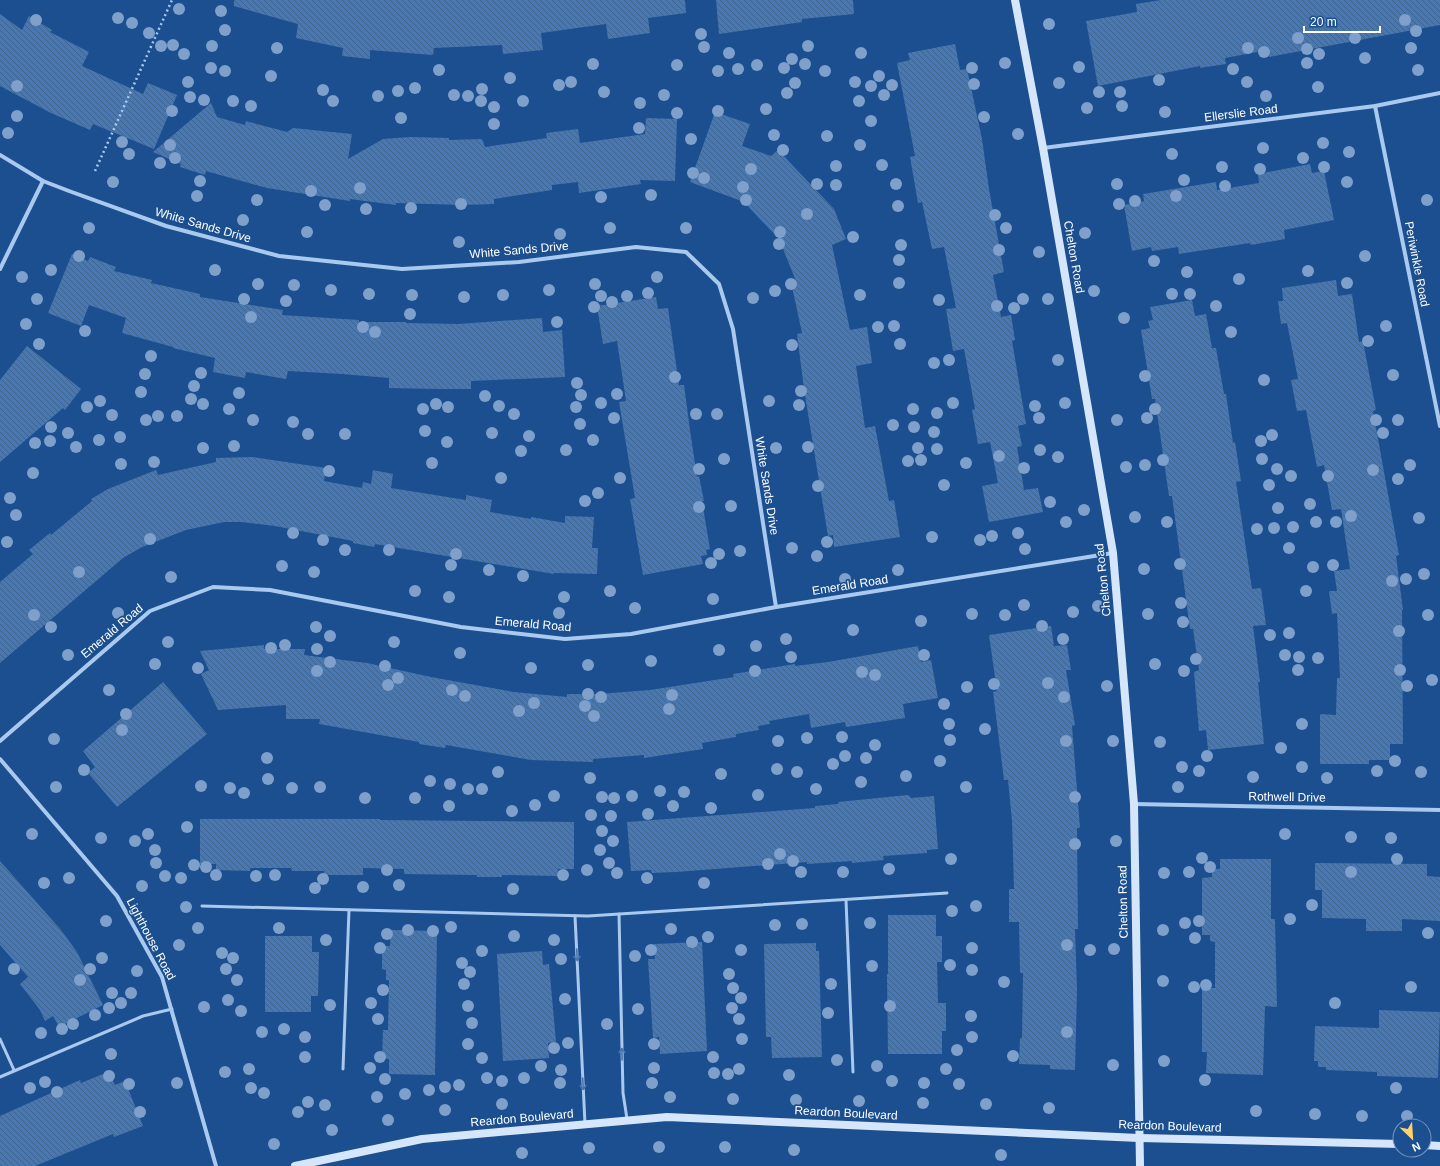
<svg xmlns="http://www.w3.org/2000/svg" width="1440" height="1166" font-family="Helvetica,sans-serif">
	<defs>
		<pattern id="building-back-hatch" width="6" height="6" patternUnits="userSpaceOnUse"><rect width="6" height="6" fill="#4478b7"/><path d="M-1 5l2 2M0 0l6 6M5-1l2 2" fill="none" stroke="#486282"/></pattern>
	</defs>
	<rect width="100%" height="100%" fill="#1b4f8f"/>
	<g fill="url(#building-back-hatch)">
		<path d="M234,0H685L686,13L648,18L650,33L608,39L606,24L541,33L543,50L503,54L502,45L434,48L433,55L370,50V59L342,56L343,48L296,38L298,24L234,6Z"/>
		<path d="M716,0H853L854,14L802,19V22L719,34Z"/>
		<path d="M1161,0H1440V25L1269,57L1268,50L1225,58L1226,64L1200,68V66L1098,86L1086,21L1137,12L1136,4Z"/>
		<path d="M0,14L22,30L29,16L52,30L50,32L89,52L82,66L143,94L148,83L177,95L154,149L93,124L90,130L51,113L0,86Z"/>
		<path d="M955,44L960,70L967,69L982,139L989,189L1004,272L993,275L1001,317L1011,315L1015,340L1012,341L1026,424L1018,426L1022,446L1017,447L1024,490L1038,488L1043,512L989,522L982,486L998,483L990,442L978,444L972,410L975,409L964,349L953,351L946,309L956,308L944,247L932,249L922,202L918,203L910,157L915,156L897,63L910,60L908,53Z"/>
		<path d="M211,103L217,117L245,125L246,121L287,132L293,128L352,134L348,159L383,139L410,137L449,138V140L482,139L485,147L547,138L546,133L578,129L580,143L645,134L646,118L677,119L675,181L640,180L641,184L579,193L578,182L552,185V190L494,199V204L462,205L396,203V205L350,199V201L267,188L206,171L205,175L180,167L181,164L153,152Z"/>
		<path d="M715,112L750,124L742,146L771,156L778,150L834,209L846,239L832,245L850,330L867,327L872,363L856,366L865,428L875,426L889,501L894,500L900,537L834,547L833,535L828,536L804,389L797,334L802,333L791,282L796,281L779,239L744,202L690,182Z"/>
		<path d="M1310,164L1312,173L1324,171L1334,220L1284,230L1285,239L1251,245L1250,243L1179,254L1178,247L1152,251L1151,247L1132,251L1124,205L1144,201L1143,194L1216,182L1217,190L1259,183L1258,174Z"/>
		<path d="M72,254L88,261L90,257L116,267L114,271L152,280L151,283L200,294V297L283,310L282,315L359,320V322H406V323L458,324L542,318L543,332L562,330L565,377L471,381V389H438L389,388V378L342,374L288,371L286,379L246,372L245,378L213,372L215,358L173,348V347L122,333L126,318L89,305L81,326L48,313Z"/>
		<path d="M1336,280L1338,296L1352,294L1359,342L1363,341L1376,410L1373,411L1399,555L1396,556L1403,610H1402L1403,744H1390V760H1369V764H1320V714L1336,715L1337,678H1340L1337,613L1332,614L1329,591H1337L1334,571L1350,569L1341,509L1332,510L1324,465L1317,467L1306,410L1297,411L1291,380L1298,379L1287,323L1281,324L1278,301H1283L1282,288Z"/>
		<path d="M656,297L658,309L668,308L679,385H684L690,430L697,477L699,476L704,501H702L710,549L706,550L707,555L701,556L703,564L643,575L630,499L635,498L619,402L626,401L617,341L603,344L597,306Z"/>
		<path d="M1192,300L1195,316L1206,314L1212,348H1216L1224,394H1226L1233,443L1235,442L1241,481L1236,482L1252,589L1261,588L1266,625L1253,626L1260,682H1258L1264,744L1208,750L1206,730L1199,731L1194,672L1199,670L1193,629H1190L1172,496H1169L1155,399H1152L1141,330L1150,328L1148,321L1153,320L1150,307Z"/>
		<path d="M27,346L81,389L65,410L63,408L0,462V380Z"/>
		<path d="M253,457L326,468L324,481L362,488L363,482L371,484L373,470L393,474L391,488L466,500V495L492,500L490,512L531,519V517L565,523V516L594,517L592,548H598L597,574L554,573V574L375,544L374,547L353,543V541L275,526L242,522H224L186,530L142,547L123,558L0,663V582L33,554L29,550L50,533L51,535L92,501L91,499L108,489L156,470L158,475L216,462V458Z"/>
		<path d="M1051,626L1054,646L1067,645L1071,670H1066L1075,725L1072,726L1080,828H1077L1078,929H1075L1077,990L1075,1070L1050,1069V1065L1019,1064L1020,1038H1022L1023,973H1020L1019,922H1009V889H1014L1012,821L1008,780H1004L993,692L997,691L989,635Z"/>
		<path d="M264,645V649H305L304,655L367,663L431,677L514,692L567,697V694H599L650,690L734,677L733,674L795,664V666L828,662L918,646L921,662L931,660L938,698L903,704L905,718L846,727L845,722L811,728L809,714L769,721L770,724L758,726L759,730L736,734V737L702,743L703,749L644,758V755L593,759V762L531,760L446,745L445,748L419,744V742L319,724L320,719H286V705L218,710L201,674L209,670L200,651Z"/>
		<path d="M163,682L207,734L117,807L88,773L95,767L83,751Z"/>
		<path d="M908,795L911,798L934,796L938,849L927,850V853L883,856L884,860L852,863V861L807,864V862L676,872L652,873L651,870L631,871L627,822L815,808V806L838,804V802Z"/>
		<path d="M200,819H380V820L574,822V869H558L557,876L502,875V877H477V875L404,874V869L363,868V875H324V871H292L291,868H250V871L216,870V864H200Z"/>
		<path d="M1220,859H1271V919H1275L1277,1007L1265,1006L1263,1075L1206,1073L1207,1052H1202V988H1215V942L1210,941V935H1202V878L1212,877V869H1220Z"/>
		<path d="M0,861L61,930L77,952L103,1005L59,1027L53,1016L45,1021L40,1010L20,984L28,977L0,945Z"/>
		<path d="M1315,863L1427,864V876L1440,877V921L1402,919V931H1366V919L1322,918V890H1315Z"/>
		<path d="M888,915H936V936H942V962H937L938,1003H946V1031H942V1054H888L887,974H888Z"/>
		<path d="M391,930L437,931L435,1075L389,1074V1059H382L383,1030H388L389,980H386V970L382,969V946H390Z"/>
		<path d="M265,936H312V952H319L318,996H311V1012H265Z"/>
		<path d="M702,942L707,1051L660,1054L659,1037L653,1038L648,959H655L654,944Z"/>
		<path d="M816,943V951H819L822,1057L772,1058L771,1037H766L764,944Z"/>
		<path d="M542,951L543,965L549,964L556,1042L548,1043L549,1058L503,1061L497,954Z"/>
		<path d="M1379,1010L1440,1012L1438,1078L1377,1076V1072L1326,1070V1067H1318V1061H1314L1315,1026L1379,1028Z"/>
		<path d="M103,1074L106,1081L112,1079L115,1085L125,1081L143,1126L114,1137L113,1134L35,1166H0V1116L80,1080L81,1083Z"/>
	</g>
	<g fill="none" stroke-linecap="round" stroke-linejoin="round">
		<path stroke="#a9c9ee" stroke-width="2.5" stroke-dasharray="2 3" stroke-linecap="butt" d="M95,171L172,0"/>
		<g stroke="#a9c9ee" stroke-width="3">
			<path d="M846,900L853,1072"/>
			<path d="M202,906L588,916L947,893"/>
			<path d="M619,914L623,1093L627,1119"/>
			<path d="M575,916L585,1124"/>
			<path d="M0,1039L14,1070"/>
			<path d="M343,1069L349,910"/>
			<path d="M0,1077L143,1016L172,1009"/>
		</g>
		<g stroke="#a9c9ee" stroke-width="4">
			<path d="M1375,106L1440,426"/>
			<path d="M1043,148L1375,106L1440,93"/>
			<path d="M0,155L43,181L69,191L166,226L279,256L402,269L519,262L636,247L686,252L719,284L733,329L776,607"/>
			<path d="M0,269L43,181"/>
			<path d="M0,741L150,611L213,587L270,590L461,627L565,639L631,634L776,607L1113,553"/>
			<path d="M0,759L117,896L162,977L216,1166"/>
			<path d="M1134,804L1440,810"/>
		</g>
		<g stroke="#d6e6fa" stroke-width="8">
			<path d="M1015,0L1043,148L1113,553L1134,804L1140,1166"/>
			<path d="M1424,1145L1440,1146"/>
			<path d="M295,1166L422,1139L667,1117L1139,1138L1400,1144"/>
		</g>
	</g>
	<g fill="#7ea0ca">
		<circle cx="179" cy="9" r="6"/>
		<circle cx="221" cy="11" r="6"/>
		<circle cx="118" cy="18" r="6"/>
		<circle cx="36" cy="20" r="6"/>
		<circle cx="1405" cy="20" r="6"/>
		<circle cx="132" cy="23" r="6"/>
		<circle cx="1049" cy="24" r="6"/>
		<circle cx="225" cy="30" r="6"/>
		<circle cx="1416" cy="31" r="6"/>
		<circle cx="149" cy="33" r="6"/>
		<circle cx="701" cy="34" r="6"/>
		<circle cx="1298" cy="38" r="6"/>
		<circle cx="1355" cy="38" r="6"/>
		<circle cx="173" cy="45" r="6"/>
		<circle cx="161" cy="46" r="6"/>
		<circle cx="212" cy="46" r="6"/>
		<circle cx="808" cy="46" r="6"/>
		<circle cx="704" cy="47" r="6"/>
		<circle cx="277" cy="48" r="6"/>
		<circle cx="1248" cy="48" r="6"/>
		<circle cx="1411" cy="48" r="6"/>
		<circle cx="1307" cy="49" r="6"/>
		<circle cx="1264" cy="52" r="6"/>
		<circle cx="729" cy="53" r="6"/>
		<circle cx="861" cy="53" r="6"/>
		<circle cx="184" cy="54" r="6"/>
		<circle cx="1319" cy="54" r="6"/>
		<circle cx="1365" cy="58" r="6"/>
		<circle cx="792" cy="59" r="6"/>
		<circle cx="1005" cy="63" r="6"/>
		<circle cx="1307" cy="63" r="6"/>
		<circle cx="593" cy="64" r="6"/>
		<circle cx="805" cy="64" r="6"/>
		<circle cx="677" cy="65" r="6"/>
		<circle cx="757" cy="65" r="6"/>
		<circle cx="1079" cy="67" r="6"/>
		<circle cx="211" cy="68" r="6"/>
		<circle cx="784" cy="68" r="6"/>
		<circle cx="972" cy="68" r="6"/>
		<circle cx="738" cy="69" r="6"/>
		<circle cx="1233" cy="69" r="6"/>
		<circle cx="439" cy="70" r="6"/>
		<circle cx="1418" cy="70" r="6"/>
		<circle cx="225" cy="71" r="6"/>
		<circle cx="718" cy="71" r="6"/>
		<circle cx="825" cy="71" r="6"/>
		<circle cx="271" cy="76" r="6"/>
		<circle cx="879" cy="76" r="6"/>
		<circle cx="510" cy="78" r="6"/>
		<circle cx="1159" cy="80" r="6"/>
		<circle cx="188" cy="82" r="6"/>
		<circle cx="571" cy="82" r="6"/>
		<circle cx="855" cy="82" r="6"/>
		<circle cx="1247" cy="82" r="6"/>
		<circle cx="795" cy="83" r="6"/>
		<circle cx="1059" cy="83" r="6"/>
		<circle cx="974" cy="84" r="6"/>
		<circle cx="559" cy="85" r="6"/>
		<circle cx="892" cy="85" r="6"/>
		<circle cx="17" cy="86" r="6"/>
		<circle cx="871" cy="86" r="6"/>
		<circle cx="1318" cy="87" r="6"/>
		<circle cx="415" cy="88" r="6"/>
		<circle cx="482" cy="89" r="6"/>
		<circle cx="323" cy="90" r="6"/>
		<circle cx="398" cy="91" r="6"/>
		<circle cx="604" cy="92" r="6"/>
		<circle cx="1099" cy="92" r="6"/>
		<circle cx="1120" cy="92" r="6"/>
		<circle cx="787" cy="93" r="6"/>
		<circle cx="454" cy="95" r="6"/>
		<circle cx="664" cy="95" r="6"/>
		<circle cx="884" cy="95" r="6"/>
		<circle cx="378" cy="96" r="6"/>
		<circle cx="468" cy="96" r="6"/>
		<circle cx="1266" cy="96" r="6"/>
		<circle cx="190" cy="97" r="6"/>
		<circle cx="204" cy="100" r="6"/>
		<circle cx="233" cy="101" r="6"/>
		<circle cx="333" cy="101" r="6"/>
		<circle cx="481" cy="101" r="6"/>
		<circle cx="523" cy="101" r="6"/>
		<circle cx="859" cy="101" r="6"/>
		<circle cx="640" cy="103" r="6"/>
		<circle cx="251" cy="106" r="6"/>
		<circle cx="1122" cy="106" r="6"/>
		<circle cx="494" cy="107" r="6"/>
		<circle cx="1087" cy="108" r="6"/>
		<circle cx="766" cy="109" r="6"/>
		<circle cx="172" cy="111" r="6"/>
		<circle cx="718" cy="111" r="6"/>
		<circle cx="1165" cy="112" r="6"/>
		<circle cx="677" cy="113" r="6"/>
		<circle cx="17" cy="116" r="6"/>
		<circle cx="984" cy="117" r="6"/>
		<circle cx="401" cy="118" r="6"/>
		<circle cx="871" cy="121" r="6"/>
		<circle cx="494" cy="124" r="6"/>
		<circle cx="639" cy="128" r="6"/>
		<circle cx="8" cy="133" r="6"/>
		<circle cx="1018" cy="134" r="6"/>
		<circle cx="774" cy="135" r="6"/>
		<circle cx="827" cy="136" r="6"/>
		<circle cx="691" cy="139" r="6"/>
		<circle cx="122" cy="142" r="6"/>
		<circle cx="1323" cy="143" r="6"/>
		<circle cx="170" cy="145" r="6"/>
		<circle cx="860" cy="145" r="6"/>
		<circle cx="1263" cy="148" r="6"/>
		<circle cx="783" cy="150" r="6"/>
		<circle cx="1349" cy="152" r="6"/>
		<circle cx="129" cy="154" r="6"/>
		<circle cx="1172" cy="154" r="6"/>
		<circle cx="175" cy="158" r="6"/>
		<circle cx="1303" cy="158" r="6"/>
		<circle cx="160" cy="163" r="6"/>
		<circle cx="882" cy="165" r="6"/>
		<circle cx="836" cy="166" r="6"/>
		<circle cx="1222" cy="167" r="6"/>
		<circle cx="1324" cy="167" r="6"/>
		<circle cx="751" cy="169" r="6"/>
		<circle cx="1260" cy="169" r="6"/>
		<circle cx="693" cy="173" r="6"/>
		<circle cx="704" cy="178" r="6"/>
		<circle cx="1184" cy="180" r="6"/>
		<circle cx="200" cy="181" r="6"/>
		<circle cx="113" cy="182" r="6"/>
		<circle cx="1347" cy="182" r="6"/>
		<circle cx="817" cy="184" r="6"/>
		<circle cx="896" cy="184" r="6"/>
		<circle cx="1117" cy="184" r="6"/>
		<circle cx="836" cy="185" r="6"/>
		<circle cx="1225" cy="186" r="6"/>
		<circle cx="743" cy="187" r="6"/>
		<circle cx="360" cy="188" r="6"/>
		<circle cx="311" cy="191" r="6"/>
		<circle cx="651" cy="195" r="6"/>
		<circle cx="197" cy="196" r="6"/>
		<circle cx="1176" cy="196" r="6"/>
		<circle cx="601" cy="197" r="6"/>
		<circle cx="257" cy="200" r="6"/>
		<circle cx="746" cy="200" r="6"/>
		<circle cx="1427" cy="200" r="6"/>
		<circle cx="1135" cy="201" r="6"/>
		<circle cx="461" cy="204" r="6"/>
		<circle cx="1119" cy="204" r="6"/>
		<circle cx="325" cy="205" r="6"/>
		<circle cx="898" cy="206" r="6"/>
		<circle cx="411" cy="208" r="6"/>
		<circle cx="366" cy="209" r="6"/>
		<circle cx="807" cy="214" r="6"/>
		<circle cx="995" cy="215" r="6"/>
		<circle cx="243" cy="220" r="6"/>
		<circle cx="89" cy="228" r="6"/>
		<circle cx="610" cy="228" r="6"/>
		<circle cx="686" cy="228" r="6"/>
		<circle cx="1006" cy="228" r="6"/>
		<circle cx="307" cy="232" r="6"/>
		<circle cx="780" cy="232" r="6"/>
		<circle cx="1085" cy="233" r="6"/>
		<circle cx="560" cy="234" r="6"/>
		<circle cx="853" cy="237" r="6"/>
		<circle cx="459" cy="242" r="6"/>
		<circle cx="779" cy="244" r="6"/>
		<circle cx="901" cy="245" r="6"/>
		<circle cx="999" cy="250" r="6"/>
		<circle cx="1039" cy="252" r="6"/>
		<circle cx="79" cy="256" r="6"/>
		<circle cx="1365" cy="256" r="6"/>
		<circle cx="899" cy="260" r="6"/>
		<circle cx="1154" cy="261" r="6"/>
		<circle cx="51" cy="270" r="6"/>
		<circle cx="215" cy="270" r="6"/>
		<circle cx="1308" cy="271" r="6"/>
		<circle cx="1187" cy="272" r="6"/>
		<circle cx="22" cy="277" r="6"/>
		<circle cx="657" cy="277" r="6"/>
		<circle cx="1239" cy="279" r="6"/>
		<circle cx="899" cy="283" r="6"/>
		<circle cx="1347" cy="283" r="6"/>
		<circle cx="258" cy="284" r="6"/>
		<circle cx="595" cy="284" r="6"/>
		<circle cx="791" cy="284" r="6"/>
		<circle cx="294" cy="285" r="6"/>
		<circle cx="331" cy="290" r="6"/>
		<circle cx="549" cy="290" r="6"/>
		<circle cx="775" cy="291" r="6"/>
		<circle cx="1094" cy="291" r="6"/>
		<circle cx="648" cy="293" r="6"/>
		<circle cx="369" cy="294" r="6"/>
		<circle cx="1172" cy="294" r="6"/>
		<circle cx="1190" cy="294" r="6"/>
		<circle cx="412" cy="295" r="6"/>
		<circle cx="503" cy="295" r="6"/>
		<circle cx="860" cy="295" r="6"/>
		<circle cx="601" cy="296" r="6"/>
		<circle cx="627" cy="296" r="6"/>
		<circle cx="464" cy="297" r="6"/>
		<circle cx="753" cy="298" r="6"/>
		<circle cx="37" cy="299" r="6"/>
		<circle cx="244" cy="299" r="6"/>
		<circle cx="1023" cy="299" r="6"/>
		<circle cx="1048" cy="299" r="6"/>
		<circle cx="939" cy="300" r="6"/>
		<circle cx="286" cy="301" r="6"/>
		<circle cx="612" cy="302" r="6"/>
		<circle cx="997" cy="306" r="6"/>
		<circle cx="1216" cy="306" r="6"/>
		<circle cx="594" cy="307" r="6"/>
		<circle cx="1014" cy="308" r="6"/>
		<circle cx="410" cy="314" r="6"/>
		<circle cx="251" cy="317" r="6"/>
		<circle cx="1124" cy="318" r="6"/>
		<circle cx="557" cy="322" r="6"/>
		<circle cx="26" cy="324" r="6"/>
		<circle cx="894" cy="326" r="6"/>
		<circle cx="1386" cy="326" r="6"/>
		<circle cx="363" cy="327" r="6"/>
		<circle cx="878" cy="327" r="6"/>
		<circle cx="85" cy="331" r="6"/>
		<circle cx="375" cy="332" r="6"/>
		<circle cx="1231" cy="332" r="6"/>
		<circle cx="1368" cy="341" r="6"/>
		<circle cx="39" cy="344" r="6"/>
		<circle cx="900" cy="344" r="6"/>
		<circle cx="792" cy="345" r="6"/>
		<circle cx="151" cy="356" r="6"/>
		<circle cx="949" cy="360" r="6"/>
		<circle cx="1058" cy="360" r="6"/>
		<circle cx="934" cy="363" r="6"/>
		<circle cx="201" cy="373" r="6"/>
		<circle cx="145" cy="374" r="6"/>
		<circle cx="1393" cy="375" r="6"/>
		<circle cx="1145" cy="376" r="6"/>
		<circle cx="675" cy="377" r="6"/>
		<circle cx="1264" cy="380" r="6"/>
		<circle cx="577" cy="383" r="6"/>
		<circle cx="194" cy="386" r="6"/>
		<circle cx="801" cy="391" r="6"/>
		<circle cx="141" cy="392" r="6"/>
		<circle cx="239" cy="393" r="6"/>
		<circle cx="617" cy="394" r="6"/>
		<circle cx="581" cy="395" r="6"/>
		<circle cx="485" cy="396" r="6"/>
		<circle cx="191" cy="399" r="6"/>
		<circle cx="100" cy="401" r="6"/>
		<circle cx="769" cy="401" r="6"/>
		<circle cx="601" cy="403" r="6"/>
		<circle cx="953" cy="403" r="6"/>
		<circle cx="1065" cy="403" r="6"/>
		<circle cx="203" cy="404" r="6"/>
		<circle cx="436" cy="404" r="6"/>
		<circle cx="799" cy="405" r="6"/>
		<circle cx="499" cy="406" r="6"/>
		<circle cx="1035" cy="406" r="6"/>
		<circle cx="87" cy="407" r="6"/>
		<circle cx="448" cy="407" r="6"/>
		<circle cx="576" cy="407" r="6"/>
		<circle cx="229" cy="409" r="6"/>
		<circle cx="423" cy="409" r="6"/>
		<circle cx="913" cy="409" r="6"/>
		<circle cx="1155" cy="409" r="6"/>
		<circle cx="937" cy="413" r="6"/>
		<circle cx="514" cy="414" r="6"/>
		<circle cx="696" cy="414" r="6"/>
		<circle cx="717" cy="414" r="6"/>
		<circle cx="112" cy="415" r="6"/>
		<circle cx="158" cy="416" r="6"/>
		<circle cx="177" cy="416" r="6"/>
		<circle cx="614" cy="418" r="6"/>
		<circle cx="1039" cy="418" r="6"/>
		<circle cx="1147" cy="418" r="6"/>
		<circle cx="146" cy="420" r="6"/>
		<circle cx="253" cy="420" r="6"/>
		<circle cx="1117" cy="420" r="6"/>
		<circle cx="1376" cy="420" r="6"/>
		<circle cx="1398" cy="420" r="6"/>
		<circle cx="293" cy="422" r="6"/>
		<circle cx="580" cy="424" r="6"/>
		<circle cx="893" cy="425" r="6"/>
		<circle cx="51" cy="427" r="6"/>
		<circle cx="914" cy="427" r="6"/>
		<circle cx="425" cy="431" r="6"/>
		<circle cx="934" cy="432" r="6"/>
		<circle cx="68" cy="433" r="6"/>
		<circle cx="492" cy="433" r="6"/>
		<circle cx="1383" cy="433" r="6"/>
		<circle cx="308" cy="434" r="6"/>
		<circle cx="345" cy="434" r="6"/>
		<circle cx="1272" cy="435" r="6"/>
		<circle cx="529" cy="436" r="6"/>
		<circle cx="120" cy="437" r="6"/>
		<circle cx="99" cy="440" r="6"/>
		<circle cx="593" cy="440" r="6"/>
		<circle cx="50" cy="441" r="6"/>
		<circle cx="1261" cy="441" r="6"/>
		<circle cx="447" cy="442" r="6"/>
		<circle cx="35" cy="443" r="6"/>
		<circle cx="234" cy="446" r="6"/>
		<circle cx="76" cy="447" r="6"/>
		<circle cx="808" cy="447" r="6"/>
		<circle cx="203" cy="448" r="6"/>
		<circle cx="776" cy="448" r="6"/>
		<circle cx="918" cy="448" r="6"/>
		<circle cx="937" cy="449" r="6"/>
		<circle cx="566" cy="450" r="6"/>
		<circle cx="1040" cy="450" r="6"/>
		<circle cx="521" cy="451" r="6"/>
		<circle cx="999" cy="456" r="6"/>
		<circle cx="1058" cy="457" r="6"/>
		<circle cx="724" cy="459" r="6"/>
		<circle cx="1262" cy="459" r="6"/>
		<circle cx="921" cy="460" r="6"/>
		<circle cx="1163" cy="460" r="6"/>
		<circle cx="908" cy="461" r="6"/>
		<circle cx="154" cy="462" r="6"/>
		<circle cx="432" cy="463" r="6"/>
		<circle cx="966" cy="463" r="6"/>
		<circle cx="121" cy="464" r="6"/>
		<circle cx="1145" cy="465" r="6"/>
		<circle cx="1410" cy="465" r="6"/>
		<circle cx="1126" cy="467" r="6"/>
		<circle cx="1024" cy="468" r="6"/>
		<circle cx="699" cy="469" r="6"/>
		<circle cx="1277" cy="469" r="6"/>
		<circle cx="1373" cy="470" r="6"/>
		<circle cx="329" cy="471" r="6"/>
		<circle cx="33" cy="473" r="6"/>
		<circle cx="1291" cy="476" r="6"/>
		<circle cx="1328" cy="476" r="6"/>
		<circle cx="501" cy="478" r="6"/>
		<circle cx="620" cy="478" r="6"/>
		<circle cx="1398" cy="479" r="6"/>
		<circle cx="944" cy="485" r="6"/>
		<circle cx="1269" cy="485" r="6"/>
		<circle cx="818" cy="486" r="6"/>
		<circle cx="598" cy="493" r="6"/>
		<circle cx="10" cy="498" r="6"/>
		<circle cx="585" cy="501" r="6"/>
		<circle cx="1050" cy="502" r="6"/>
		<circle cx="1310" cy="504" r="6"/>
		<circle cx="731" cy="506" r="6"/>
		<circle cx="699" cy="507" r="6"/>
		<circle cx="1278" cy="508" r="6"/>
		<circle cx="1084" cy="510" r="6"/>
		<circle cx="16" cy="515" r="6"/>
		<circle cx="1351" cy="516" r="6"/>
		<circle cx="1135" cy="517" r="6"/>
		<circle cx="1419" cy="518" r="6"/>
		<circle cx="1066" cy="522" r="6"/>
		<circle cx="1167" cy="522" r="6"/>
		<circle cx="1316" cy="522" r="6"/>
		<circle cx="1336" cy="522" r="6"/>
		<circle cx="1293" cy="527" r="6"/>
		<circle cx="1274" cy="528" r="6"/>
		<circle cx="1257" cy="529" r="6"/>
		<circle cx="293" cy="533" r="6"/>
		<circle cx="1018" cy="533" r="6"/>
		<circle cx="992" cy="536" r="6"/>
		<circle cx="932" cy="537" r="6"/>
		<circle cx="150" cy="539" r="6"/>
		<circle cx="323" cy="540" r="6"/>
		<circle cx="980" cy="540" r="6"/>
		<circle cx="7" cy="542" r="6"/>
		<circle cx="827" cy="542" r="6"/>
		<circle cx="792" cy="548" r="6"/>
		<circle cx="1289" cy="548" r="6"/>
		<circle cx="1025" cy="549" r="6"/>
		<circle cx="345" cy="550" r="6"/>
		<circle cx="389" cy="550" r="6"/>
		<circle cx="740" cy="551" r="6"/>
		<circle cx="456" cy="554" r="6"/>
		<circle cx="719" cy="554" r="6"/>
		<circle cx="817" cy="556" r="6"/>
		<circle cx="711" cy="563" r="6"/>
		<circle cx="1180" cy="564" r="6"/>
		<circle cx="451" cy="565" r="6"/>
		<circle cx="1333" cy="565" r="6"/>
		<circle cx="282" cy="566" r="6"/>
		<circle cx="1313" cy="567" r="6"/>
		<circle cx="1144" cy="569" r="6"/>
		<circle cx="489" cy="570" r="6"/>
		<circle cx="898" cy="570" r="6"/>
		<circle cx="79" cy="572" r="6"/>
		<circle cx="314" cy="572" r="6"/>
		<circle cx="1424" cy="574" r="6"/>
		<circle cx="523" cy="576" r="6"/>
		<circle cx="171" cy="577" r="6"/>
		<circle cx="845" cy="579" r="6"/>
		<circle cx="1406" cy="579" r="6"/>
		<circle cx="1392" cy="581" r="6"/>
		<circle cx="415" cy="591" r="6"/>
		<circle cx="610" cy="591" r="6"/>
		<circle cx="1306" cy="591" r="6"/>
		<circle cx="449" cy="597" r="6"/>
		<circle cx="564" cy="597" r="6"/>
		<circle cx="713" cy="599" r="6"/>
		<circle cx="1181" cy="603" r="6"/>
		<circle cx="1024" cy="605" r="6"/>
		<circle cx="1098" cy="606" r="6"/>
		<circle cx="635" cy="608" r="6"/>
		<circle cx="1073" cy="612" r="6"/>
		<circle cx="118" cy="613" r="6"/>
		<circle cx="559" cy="613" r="6"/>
		<circle cx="972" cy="614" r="6"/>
		<circle cx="1148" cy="614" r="6"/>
		<circle cx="34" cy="615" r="6"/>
		<circle cx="1005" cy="615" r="6"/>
		<circle cx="1428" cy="615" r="6"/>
		<circle cx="921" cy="621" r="6"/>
		<circle cx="1183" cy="622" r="6"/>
		<circle cx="1042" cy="626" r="6"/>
		<circle cx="51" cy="627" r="6"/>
		<circle cx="316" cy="627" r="6"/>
		<circle cx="853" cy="630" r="6"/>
		<circle cx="1399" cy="631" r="6"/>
		<circle cx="1289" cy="633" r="6"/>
		<circle cx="1270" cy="635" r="6"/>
		<circle cx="330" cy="636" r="6"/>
		<circle cx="786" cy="639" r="6"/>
		<circle cx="1063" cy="639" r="6"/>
		<circle cx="168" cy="642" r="6"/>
		<circle cx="394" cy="642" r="6"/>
		<circle cx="285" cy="645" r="6"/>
		<circle cx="756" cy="646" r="6"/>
		<circle cx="271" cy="648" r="6"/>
		<circle cx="317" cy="649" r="6"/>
		<circle cx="719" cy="650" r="6"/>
		<circle cx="460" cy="653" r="6"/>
		<circle cx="68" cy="655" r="6"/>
		<circle cx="924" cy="655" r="6"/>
		<circle cx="1285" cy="655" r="6"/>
		<circle cx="791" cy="657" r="6"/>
		<circle cx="1299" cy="657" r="6"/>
		<circle cx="1318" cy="658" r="6"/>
		<circle cx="1196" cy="659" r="6"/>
		<circle cx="651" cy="661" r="6"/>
		<circle cx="330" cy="662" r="6"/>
		<circle cx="155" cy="664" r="6"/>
		<circle cx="1155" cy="664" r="6"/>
		<circle cx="588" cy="665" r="6"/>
		<circle cx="385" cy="666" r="6"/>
		<circle cx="198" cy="668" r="6"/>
		<circle cx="531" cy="668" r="6"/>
		<circle cx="1298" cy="670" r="6"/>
		<circle cx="1400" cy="670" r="6"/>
		<circle cx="317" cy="671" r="6"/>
		<circle cx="755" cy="671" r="6"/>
		<circle cx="1184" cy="671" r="6"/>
		<circle cx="862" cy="672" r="6"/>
		<circle cx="875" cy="675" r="6"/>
		<circle cx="398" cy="678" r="6"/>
		<circle cx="1432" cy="680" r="6"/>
		<circle cx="1048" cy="683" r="6"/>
		<circle cx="994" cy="684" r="6"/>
		<circle cx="388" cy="685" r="6"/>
		<circle cx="1107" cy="686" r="6"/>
		<circle cx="1407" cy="686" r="6"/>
		<circle cx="967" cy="687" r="6"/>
		<circle cx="109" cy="690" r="6"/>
		<circle cx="452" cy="690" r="6"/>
		<circle cx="588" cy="694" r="6"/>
		<circle cx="672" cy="695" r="6"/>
		<circle cx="465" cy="696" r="6"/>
		<circle cx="601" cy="697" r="6"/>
		<circle cx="1064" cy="697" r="6"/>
		<circle cx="534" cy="703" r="6"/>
		<circle cx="944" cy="704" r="6"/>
		<circle cx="585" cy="706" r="6"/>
		<circle cx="669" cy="709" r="6"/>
		<circle cx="519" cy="711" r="6"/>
		<circle cx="126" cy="714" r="6"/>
		<circle cx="594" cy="716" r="6"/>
		<circle cx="949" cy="724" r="6"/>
		<circle cx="1302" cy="724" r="6"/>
		<circle cx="985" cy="729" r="6"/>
		<circle cx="122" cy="730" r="6"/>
		<circle cx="842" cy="737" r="6"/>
		<circle cx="807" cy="738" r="6"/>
		<circle cx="54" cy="739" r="6"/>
		<circle cx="950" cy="740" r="6"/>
		<circle cx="778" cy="741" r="6"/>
		<circle cx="1066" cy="741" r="6"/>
		<circle cx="1113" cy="741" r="6"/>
		<circle cx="1160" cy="742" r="6"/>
		<circle cx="875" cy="745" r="6"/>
		<circle cx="1281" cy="748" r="6"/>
		<circle cx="845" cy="756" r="6"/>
		<circle cx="1207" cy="756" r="6"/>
		<circle cx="267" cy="758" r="6"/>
		<circle cx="866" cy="758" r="6"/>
		<circle cx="940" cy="761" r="6"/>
		<circle cx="1395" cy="761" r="6"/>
		<circle cx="833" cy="764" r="6"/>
		<circle cx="1182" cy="767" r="6"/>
		<circle cx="1302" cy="767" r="6"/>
		<circle cx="777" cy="769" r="6"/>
		<circle cx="84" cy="770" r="6"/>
		<circle cx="1199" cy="771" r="6"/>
		<circle cx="1377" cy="771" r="6"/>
		<circle cx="498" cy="772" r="6"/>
		<circle cx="797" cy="772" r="6"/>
		<circle cx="1421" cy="772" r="6"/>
		<circle cx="721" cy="774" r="6"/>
		<circle cx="906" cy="776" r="6"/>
		<circle cx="1253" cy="777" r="6"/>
		<circle cx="590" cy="778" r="6"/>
		<circle cx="1327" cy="778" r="6"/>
		<circle cx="268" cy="779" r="6"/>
		<circle cx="430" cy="781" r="6"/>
		<circle cx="861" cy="782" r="6"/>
		<circle cx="450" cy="784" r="6"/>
		<circle cx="201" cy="786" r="6"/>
		<circle cx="56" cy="787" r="6"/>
		<circle cx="320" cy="787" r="6"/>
		<circle cx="966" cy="787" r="6"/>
		<circle cx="1178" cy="787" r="6"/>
		<circle cx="230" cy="788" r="6"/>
		<circle cx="292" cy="788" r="6"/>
		<circle cx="468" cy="789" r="6"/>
		<circle cx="482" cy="789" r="6"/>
		<circle cx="816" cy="789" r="6"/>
		<circle cx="660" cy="791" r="6"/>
		<circle cx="684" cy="792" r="6"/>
		<circle cx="244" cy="793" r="6"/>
		<circle cx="758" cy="795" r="6"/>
		<circle cx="554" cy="796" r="6"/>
		<circle cx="632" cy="796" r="6"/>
		<circle cx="602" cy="797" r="6"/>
		<circle cx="1075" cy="797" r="6"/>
		<circle cx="365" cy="798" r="6"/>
		<circle cx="415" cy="798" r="6"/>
		<circle cx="614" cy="798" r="6"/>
		<circle cx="535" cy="805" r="6"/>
		<circle cx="449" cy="806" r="6"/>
		<circle cx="673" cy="806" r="6"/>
		<circle cx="711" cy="808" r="6"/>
		<circle cx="512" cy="811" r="6"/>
		<circle cx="648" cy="814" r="6"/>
		<circle cx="591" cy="815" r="6"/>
		<circle cx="611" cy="816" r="6"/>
		<circle cx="187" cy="827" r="6"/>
		<circle cx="602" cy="831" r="6"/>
		<circle cx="32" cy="834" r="6"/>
		<circle cx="148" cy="834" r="6"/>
		<circle cx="1285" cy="834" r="6"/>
		<circle cx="1351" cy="837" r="6"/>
		<circle cx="101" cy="838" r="6"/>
		<circle cx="1391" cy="838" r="6"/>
		<circle cx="135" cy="841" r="6"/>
		<circle cx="613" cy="841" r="6"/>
		<circle cx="1116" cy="841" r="6"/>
		<circle cx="1075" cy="844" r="6"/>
		<circle cx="155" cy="850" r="6"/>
		<circle cx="600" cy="850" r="6"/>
		<circle cx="780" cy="854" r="6"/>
		<circle cx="1202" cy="858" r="6"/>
		<circle cx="951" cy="859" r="6"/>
		<circle cx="1397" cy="859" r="6"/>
		<circle cx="793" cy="861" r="6"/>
		<circle cx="156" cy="863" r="6"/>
		<circle cx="609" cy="863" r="6"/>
		<circle cx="768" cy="864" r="6"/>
		<circle cx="194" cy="865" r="6"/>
		<circle cx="206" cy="867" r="6"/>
		<circle cx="1210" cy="867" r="6"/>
		<circle cx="889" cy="869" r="6"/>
		<circle cx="387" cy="870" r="6"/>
		<circle cx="587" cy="870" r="6"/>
		<circle cx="801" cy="872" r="6"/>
		<circle cx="843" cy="872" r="6"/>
		<circle cx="1189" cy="872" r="6"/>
		<circle cx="1351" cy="872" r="6"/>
		<circle cx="617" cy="873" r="6"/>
		<circle cx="1164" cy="873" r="6"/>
		<circle cx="216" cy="875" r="6"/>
		<circle cx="275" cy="875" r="6"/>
		<circle cx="563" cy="875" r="6"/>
		<circle cx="165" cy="876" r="6"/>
		<circle cx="256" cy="876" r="6"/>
		<circle cx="69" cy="878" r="6"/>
		<circle cx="181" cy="878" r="6"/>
		<circle cx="647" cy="878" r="6"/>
		<circle cx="323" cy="879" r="6"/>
		<circle cx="44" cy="883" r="6"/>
		<circle cx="704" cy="883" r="6"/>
		<circle cx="399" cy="885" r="6"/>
		<circle cx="142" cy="886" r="6"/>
		<circle cx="363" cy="887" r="6"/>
		<circle cx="315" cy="888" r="6"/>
		<circle cx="513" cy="889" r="6"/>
		<circle cx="1312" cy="905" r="6"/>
		<circle cx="976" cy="906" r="6"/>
		<circle cx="186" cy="907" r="6"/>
		<circle cx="952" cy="911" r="6"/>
		<circle cx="1290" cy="919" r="6"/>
		<circle cx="106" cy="921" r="6"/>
		<circle cx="1199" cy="921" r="6"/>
		<circle cx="870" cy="923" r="6"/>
		<circle cx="1185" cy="923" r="6"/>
		<circle cx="802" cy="924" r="6"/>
		<circle cx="775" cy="925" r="6"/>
		<circle cx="451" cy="927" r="6"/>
		<circle cx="198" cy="928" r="6"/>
		<circle cx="279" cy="928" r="6"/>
		<circle cx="671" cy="929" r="6"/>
		<circle cx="408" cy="930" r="6"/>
		<circle cx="1163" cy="930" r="6"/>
		<circle cx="433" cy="931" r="6"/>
		<circle cx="1428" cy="933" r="6"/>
		<circle cx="387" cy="934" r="6"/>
		<circle cx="514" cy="936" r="6"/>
		<circle cx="708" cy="937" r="6"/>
		<circle cx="1195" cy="938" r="6"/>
		<circle cx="326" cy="940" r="6"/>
		<circle cx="554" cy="940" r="6"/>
		<circle cx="692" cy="942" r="6"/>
		<circle cx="179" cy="945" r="6"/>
		<circle cx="1067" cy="945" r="6"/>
		<circle cx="380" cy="948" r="6"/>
		<circle cx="972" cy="948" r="6"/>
		<circle cx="1114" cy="949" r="6"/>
		<circle cx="651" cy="950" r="6"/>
		<circle cx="741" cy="950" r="6"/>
		<circle cx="1090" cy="950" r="6"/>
		<circle cx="482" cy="951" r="6"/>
		<circle cx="222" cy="953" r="6"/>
		<circle cx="635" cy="956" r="6"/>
		<circle cx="102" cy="958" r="6"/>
		<circle cx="233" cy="958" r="6"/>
		<circle cx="561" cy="959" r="6"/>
		<circle cx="462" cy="963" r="6"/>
		<circle cx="950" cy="965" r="6"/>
		<circle cx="872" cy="966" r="6"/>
		<circle cx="14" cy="969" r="6"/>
		<circle cx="90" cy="969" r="6"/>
		<circle cx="226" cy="969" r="6"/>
		<circle cx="972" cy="970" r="6"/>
		<circle cx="137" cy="971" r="6"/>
		<circle cx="470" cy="972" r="6"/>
		<circle cx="729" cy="974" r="6"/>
		<circle cx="80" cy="980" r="6"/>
		<circle cx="237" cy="980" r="6"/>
		<circle cx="1163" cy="981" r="6"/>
		<circle cx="1004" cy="982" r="6"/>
		<circle cx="464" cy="984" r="6"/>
		<circle cx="831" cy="984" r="6"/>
		<circle cx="1206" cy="985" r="6"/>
		<circle cx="1194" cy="987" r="6"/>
		<circle cx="1411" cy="987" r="6"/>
		<circle cx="733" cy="988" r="6"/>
		<circle cx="383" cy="990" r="6"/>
		<circle cx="112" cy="993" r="6"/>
		<circle cx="131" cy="993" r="6"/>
		<circle cx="741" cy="998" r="6"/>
		<circle cx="565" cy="999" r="6"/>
		<circle cx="228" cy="1000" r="6"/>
		<circle cx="121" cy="1003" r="6"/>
		<circle cx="371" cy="1003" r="6"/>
		<circle cx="1335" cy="1003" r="6"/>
		<circle cx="330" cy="1005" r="6"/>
		<circle cx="468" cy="1006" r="6"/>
		<circle cx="890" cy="1006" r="6"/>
		<circle cx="204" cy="1007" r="6"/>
		<circle cx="109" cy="1008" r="6"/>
		<circle cx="732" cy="1008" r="6"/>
		<circle cx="638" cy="1009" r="6"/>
		<circle cx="241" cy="1011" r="6"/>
		<circle cx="828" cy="1013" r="6"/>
		<circle cx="95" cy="1015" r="6"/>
		<circle cx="971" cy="1016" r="6"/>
		<circle cx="378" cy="1019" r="6"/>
		<circle cx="739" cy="1019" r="6"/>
		<circle cx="472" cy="1023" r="6"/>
		<circle cx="73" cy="1024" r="6"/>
		<circle cx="607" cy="1024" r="6"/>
		<circle cx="62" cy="1029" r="6"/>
		<circle cx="284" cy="1029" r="6"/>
		<circle cx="262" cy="1032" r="6"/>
		<circle cx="1067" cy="1032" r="6"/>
		<circle cx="41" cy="1033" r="6"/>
		<circle cx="305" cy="1037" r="6"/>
		<circle cx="972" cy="1037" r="6"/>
		<circle cx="742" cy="1039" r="6"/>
		<circle cx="568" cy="1043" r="6"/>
		<circle cx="468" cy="1044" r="6"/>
		<circle cx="654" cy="1044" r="6"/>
		<circle cx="554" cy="1048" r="6"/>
		<circle cx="957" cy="1050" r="6"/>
		<circle cx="111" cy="1054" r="6"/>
		<circle cx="1013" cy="1056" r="6"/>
		<circle cx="305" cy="1057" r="6"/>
		<circle cx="380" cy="1057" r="6"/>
		<circle cx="713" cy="1057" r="6"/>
		<circle cx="482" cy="1058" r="6"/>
		<circle cx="837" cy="1060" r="6"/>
		<circle cx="1164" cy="1061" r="6"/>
		<circle cx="1113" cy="1065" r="6"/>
		<circle cx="541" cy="1066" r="6"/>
		<circle cx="877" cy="1066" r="6"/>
		<circle cx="370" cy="1068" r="6"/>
		<circle cx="654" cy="1068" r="6"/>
		<circle cx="249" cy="1069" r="6"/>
		<circle cx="739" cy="1069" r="6"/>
		<circle cx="946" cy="1069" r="6"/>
		<circle cx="561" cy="1070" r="6"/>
		<circle cx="225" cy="1072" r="6"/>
		<circle cx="714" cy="1073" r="6"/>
		<circle cx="728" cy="1074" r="6"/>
		<circle cx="789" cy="1075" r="6"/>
		<circle cx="109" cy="1076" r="6"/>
		<circle cx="487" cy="1078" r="6"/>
		<circle cx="524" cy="1078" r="6"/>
		<circle cx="385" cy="1079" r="6"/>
		<circle cx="1205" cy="1080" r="6"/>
		<circle cx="502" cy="1081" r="6"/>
		<circle cx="892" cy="1081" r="6"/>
		<circle cx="45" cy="1082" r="6"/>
		<circle cx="177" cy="1083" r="6"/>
		<circle cx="560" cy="1083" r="6"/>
		<circle cx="652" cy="1083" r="6"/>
		<circle cx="924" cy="1083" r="6"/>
		<circle cx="129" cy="1084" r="6"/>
		<circle cx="959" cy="1084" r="6"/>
		<circle cx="459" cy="1085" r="6"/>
		<circle cx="445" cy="1087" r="6"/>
		<circle cx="30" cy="1088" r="6"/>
		<circle cx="251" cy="1088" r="6"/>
		<circle cx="1396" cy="1088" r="6"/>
		<circle cx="429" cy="1090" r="6"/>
		<circle cx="57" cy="1092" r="6"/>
		<circle cx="264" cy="1093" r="6"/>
		<circle cx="405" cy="1094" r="6"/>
		<circle cx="377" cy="1097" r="6"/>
		<circle cx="670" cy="1097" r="6"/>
		<circle cx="733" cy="1099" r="6"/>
		<circle cx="796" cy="1100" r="6"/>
		<circle cx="859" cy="1101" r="6"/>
		<circle cx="308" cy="1102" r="6"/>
		<circle cx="923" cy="1103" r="6"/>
		<circle cx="502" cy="1104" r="6"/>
		<circle cx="986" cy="1104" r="6"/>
		<circle cx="325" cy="1105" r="6"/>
		<circle cx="1049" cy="1108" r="6"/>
		<circle cx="445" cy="1110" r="6"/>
		<circle cx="1256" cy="1111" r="6"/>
		<circle cx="140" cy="1112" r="6"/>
		<circle cx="298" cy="1112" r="6"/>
		<circle cx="1315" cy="1114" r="6"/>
		<circle cx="1362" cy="1116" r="6"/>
		<circle cx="1407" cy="1116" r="6"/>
		<circle cx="388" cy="1120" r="6"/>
		<circle cx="332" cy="1130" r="6"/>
		<circle cx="274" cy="1144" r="6"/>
		<circle cx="659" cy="1147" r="6"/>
		<circle cx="725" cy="1147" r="6"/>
		<circle cx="589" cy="1148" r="6"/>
		<circle cx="794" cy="1150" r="6"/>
		<circle cx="522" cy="1153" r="6"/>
		<circle cx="1001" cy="1155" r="6"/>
	</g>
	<defs><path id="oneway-shaft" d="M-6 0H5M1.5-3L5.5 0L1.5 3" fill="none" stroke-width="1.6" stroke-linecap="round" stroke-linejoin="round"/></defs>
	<g stroke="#4674ac">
		<use href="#oneway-shaft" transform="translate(577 955) rotate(87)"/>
		<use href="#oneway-shaft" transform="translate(622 1054) rotate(-91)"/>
		<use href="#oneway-shaft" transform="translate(583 1084) rotate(87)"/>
	</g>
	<g text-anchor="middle" stroke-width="3.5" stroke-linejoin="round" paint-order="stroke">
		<g font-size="12" fill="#fff" stroke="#1b4f8f">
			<text transform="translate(1241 113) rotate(-7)" y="4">Ellerslie Road</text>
			<text transform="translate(203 225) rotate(16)" y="4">White Sands Drive</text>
			<text transform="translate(519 250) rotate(-5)" y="4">White Sands Drive</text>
			<text transform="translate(1074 257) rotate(80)" y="4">Chelton Road</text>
			<text transform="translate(1417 264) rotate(79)" y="4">Periwinkle Road</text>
			<text transform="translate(767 486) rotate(81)" y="4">White Sands Drive</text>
			<text transform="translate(1103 580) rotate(-96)" y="4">Chelton Road</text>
			<text transform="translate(850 585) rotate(-9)" y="4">Emerald Road</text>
			<text transform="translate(533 624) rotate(5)" y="4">Emerald Road</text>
			<text transform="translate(112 631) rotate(-40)" y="4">Emerald Road</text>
			<text transform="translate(1287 797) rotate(1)" y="4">Rothwell Drive</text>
			<text transform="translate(1123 902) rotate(-91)" y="4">Chelton Road</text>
			<text transform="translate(151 939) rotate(62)" y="4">Lighthouse Road</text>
			<text transform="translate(846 1113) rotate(3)" y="4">Reardon Boulevard</text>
			<text transform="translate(522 1118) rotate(-5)" y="4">Reardon Boulevard</text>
			<text transform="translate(1170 1126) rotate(2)" y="4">Reardon Boulevard</text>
		</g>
	</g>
	<g transform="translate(1412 1138) rotate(155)"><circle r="19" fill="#1b4f8f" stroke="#7695bc"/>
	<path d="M0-3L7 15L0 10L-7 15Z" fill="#ffd166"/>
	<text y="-6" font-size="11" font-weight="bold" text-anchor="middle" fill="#ffffff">N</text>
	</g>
	<path d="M1304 26v6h76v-6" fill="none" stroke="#ffffff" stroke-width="2"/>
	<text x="1310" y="26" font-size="12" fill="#ffffff" stroke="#1b4f8f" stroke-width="3" paint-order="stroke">20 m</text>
</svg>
